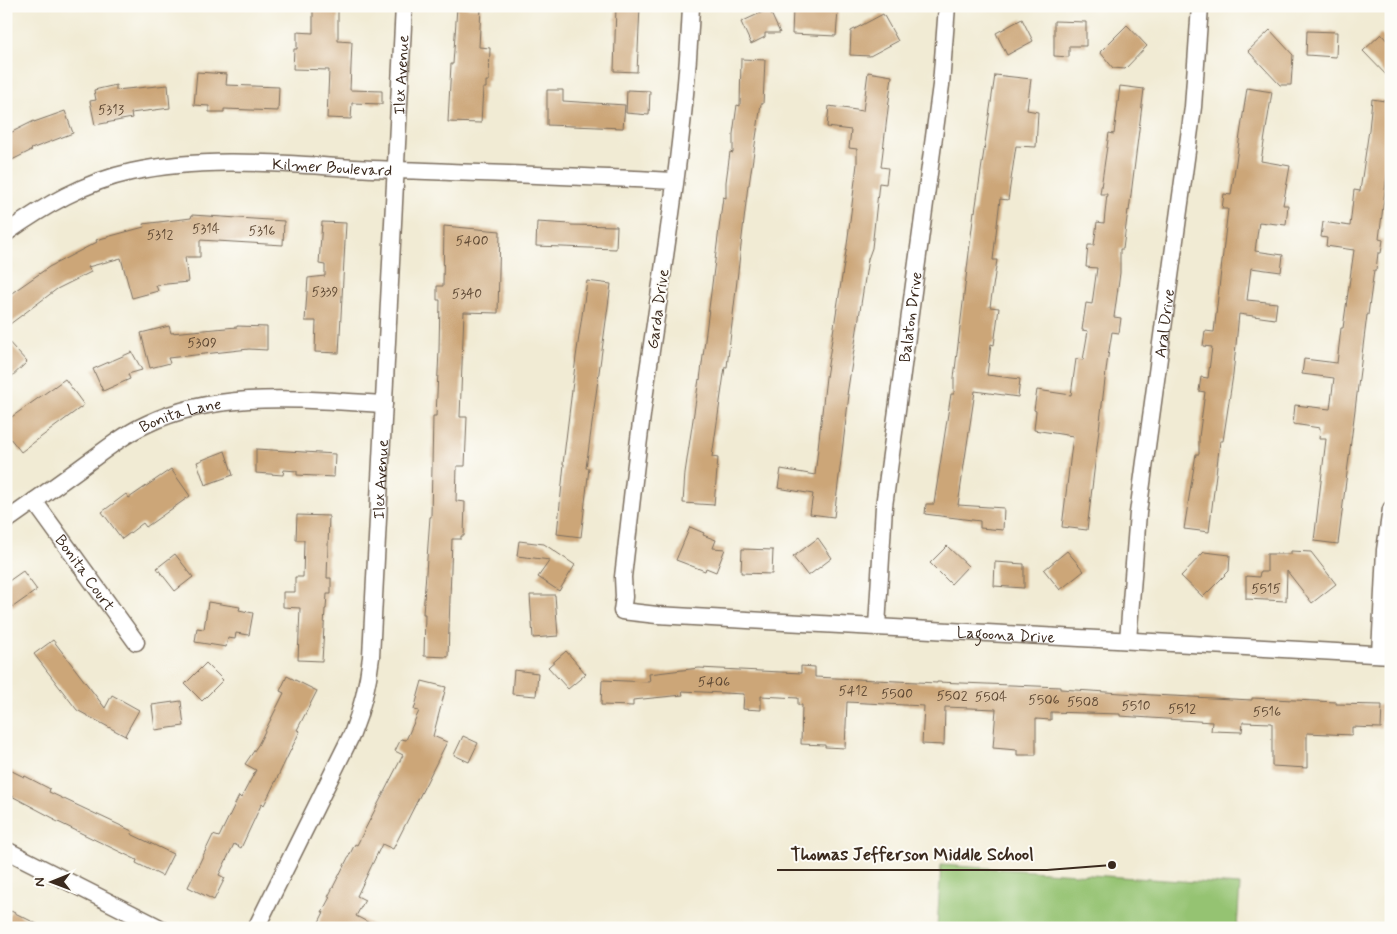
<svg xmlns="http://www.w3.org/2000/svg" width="1397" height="934" font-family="Mynerve,sans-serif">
	<rect width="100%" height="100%" fill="#fdfcf7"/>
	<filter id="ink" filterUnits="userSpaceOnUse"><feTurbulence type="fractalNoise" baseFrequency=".02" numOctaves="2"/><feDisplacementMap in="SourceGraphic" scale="10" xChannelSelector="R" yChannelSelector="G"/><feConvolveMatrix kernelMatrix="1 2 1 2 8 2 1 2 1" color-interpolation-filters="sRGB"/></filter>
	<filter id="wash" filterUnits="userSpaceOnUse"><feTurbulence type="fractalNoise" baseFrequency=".0096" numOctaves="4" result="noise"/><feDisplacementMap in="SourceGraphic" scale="20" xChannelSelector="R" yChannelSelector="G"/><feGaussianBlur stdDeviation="1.12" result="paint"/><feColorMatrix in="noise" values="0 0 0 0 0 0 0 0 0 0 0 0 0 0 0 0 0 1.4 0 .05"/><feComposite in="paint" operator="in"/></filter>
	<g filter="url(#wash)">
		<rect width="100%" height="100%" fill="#f1ebd4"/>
		<path fill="#95c372" stroke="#687648" d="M941,865L1240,885L1237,928H937Z"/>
		<g id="blocks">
			<g fill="#cca678">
				<path d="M313,6H338V41L352,42L350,90L382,91V104L352,103L351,119L327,118L329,70L293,69L294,49H297V32L313,33Z"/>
				<path d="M616,6H640L637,72L614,71Z"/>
				<path d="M457,7L481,8L479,47L490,48L489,81H486V88H483L481,123L448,122L451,64H453Z"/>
				<path d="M769,9L780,33H765V37L751,44L741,22Z"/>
				<path d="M793,9L838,11L836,36L792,34Z"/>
				<path d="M883,14L898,41L870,56L850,55L851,31Z"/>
				<path d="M1022,19L1033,41L1007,55L996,33Z"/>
				<path d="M1054,21L1086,22V46H1069V57L1054,56Z"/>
				<path d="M1127,25L1147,46L1125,69L1113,68L1100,52Z"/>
				<path d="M1270,30L1293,55L1291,85H1280L1248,51Z"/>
				<path d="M1307,31L1337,32L1336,57L1306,55Z"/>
				<path d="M1381,34L1391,45V80L1363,51Z"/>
				<path d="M741,59L765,60L763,104H761L749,185H748L727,367H725L712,457L718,458L714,505L683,503L685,473L699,379L700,380L723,197L726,198V182L730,152L733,153V134L737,105L740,106Z"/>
				<path d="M197,72L227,74L226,85L279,87L278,111L224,109V112H209V106L194,105Z"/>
				<path d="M868,72L892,76L881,167L888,168L886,184L879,183L872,248L868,259L847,395H849L834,517L810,514L813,494L778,488L781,469L815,475L826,377L847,245L857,164V149L849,148L851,130L827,127L829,106L863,111Z"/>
				<path d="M995,75L1031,79L1027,110L1038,112L1036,147L1016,146L1008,200L1000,199L993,260H997L990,307L999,308L994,345L991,344L987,375L1020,379L1018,397L975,391L958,505L1004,508L1003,530L980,528V521L925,514L926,504H934L951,394H954V378L974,211L975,212Z"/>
				<path d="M116,85V90L168,85L170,108L131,113L132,118L95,125L90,101L96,100L94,90Z"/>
				<path d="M1120,86L1144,89L1129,211L1128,210L1123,249H1120V273L1114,317L1121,318L1119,333L1112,332L1107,363L1087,530L1062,527L1073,436L1034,430L1036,411L1034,410L1037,390L1071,395L1076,359L1083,360L1088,331L1082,330L1086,303L1092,304L1097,268L1086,267L1088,245H1094L1097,222L1104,223L1107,194H1100L1109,133L1114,134Z"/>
				<path d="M1247,88L1272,92L1261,161L1290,166L1283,205H1288L1286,225L1259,222L1255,251L1283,255L1281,272L1251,268L1247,300L1277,303L1275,319L1239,314L1233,375L1223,441H1220L1209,532L1184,529L1196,454H1199V437L1205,392L1199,391L1201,377L1208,378L1212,347L1203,346L1205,331L1214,332L1228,209H1222L1224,194L1231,195Z"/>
				<path d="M547,90H563V101L625,105L623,128L547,125Z"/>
				<path d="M627,90L650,91L649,115L626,113Z"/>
				<path d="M1372,99L1391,102V142L1379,239L1383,240L1381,253H1378L1376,270H1374L1368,315H1367L1338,544L1314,541L1326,439H1319L1320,428L1293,424L1295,405L1330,409L1334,378L1302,374L1304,359L1337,363L1341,328H1343L1354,250L1326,246L1327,238L1321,237L1323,222L1350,226L1354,190L1360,191L1369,130Z"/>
				<path d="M65,111L73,133L31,149L32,150L6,163V135L34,121V122Z"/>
				<path d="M192,215L284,221L283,245L200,240V257H185L188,282L156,285L158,291L132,298L121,258L88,267L91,272L57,289L6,327V297L49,267L97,242L96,240L144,227L143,224L191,218Z"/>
				<path d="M322,222L346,223L339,353L315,352L316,321H305L308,278L325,276V265L319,264Z"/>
				<path d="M537,222L570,224V225L617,226L616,249L536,246Z"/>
				<path d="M444,226L500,231L498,313L464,312L460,417H467L465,466H457L456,501L465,502L464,536H461V539H452L448,657L424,656L425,614H423L430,517H431L433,416H436L439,350L440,300H437V286H443Z"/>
				<path d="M587,281L611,284L586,468H589L581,537L557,534L564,464H563L576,357Z"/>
				<path d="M169,326L171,333L237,327V326L267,327V350L249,349L168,358L170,363L150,368L141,333Z"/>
				<path d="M6,339L27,362L6,382Z"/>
				<path d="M132,352L142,370L128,374L130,379L103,391L93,369Z"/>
				<path d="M65,379L84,405L21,452L6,433V421Z"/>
				<path d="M256,449L335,454L334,477L297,475V471L284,470L283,475L256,473Z"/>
				<path d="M225,451L233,475L205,485L197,462Z"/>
				<path d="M171,469L190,496L146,527L143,523L122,539L102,512L126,494L129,498Z"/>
				<path d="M297,515L329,516L327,578H331V594H327L326,609H325L322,661L298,660L300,608L283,607V592H295V577H303L304,540H296Z"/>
				<path d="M690,527L704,533L703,535L716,540L713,548L725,549L716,572L706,568L705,571L676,560Z"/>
				<path d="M818,538L832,558L808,576L793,557Z"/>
				<path d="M519,541L544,544L575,565L559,591L538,577L550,560L517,556Z"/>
				<path d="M947,546L968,566L951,584L930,563Z"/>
				<path d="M742,549L773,550L772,574L741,573Z"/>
				<path d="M1067,551L1084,571L1060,590L1044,570Z"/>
				<path d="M1291,551L1311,552L1336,584L1312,603L1287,571L1286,601L1246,599V576L1259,577L1260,572H1267V554H1291Z"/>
				<path d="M1204,552L1230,555L1229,571L1203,597L1181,576Z"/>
				<path d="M175,554L193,577L175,591L157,568Z"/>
				<path d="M995,562L1024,564V588L994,586Z"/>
				<path d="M23,571L37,590L13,607L6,598V583Z"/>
				<path d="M530,595H555L558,636L533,638Z"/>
				<path d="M208,602L240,607L239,610L253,613L249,635L236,633L235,639L228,638L226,647L195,642L197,628L204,629Z"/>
				<path d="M53,640L105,708L112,695L139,710L125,735L127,737L77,710L34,654Z"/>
				<path d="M566,651L586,674L568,689L548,667Z"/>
				<path d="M206,663L223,680L202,701L185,684Z"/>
				<path d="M801,666L815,667V677L937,683V682L1060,687V689L1152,695L1252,700V698L1336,702V704L1382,705L1381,728L1352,727V735L1307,733V768L1272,766V723L1243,722L1242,732L1211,731L1212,722L1120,716V714L1051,712V720L1036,719V755H1017V750L993,748L996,709L945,707L944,745L922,744L924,706L847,702L845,748L825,747V745L801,744L802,705H798V698L761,696V710L743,709L744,694L682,691L683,695L633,700V706L601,705L602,680L650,682L649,674L699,668L801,673Z"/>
				<path d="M514,670L538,673L536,696L512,694Z"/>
				<path d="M287,676L317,691L297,730L300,731L264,805L262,803L241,848L234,844L219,875L225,878L214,900L188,887L213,835L219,837L239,796L241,798L256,770L245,764L258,745L284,693L280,691Z"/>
				<path d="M422,681L446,687L433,736L447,742L393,849L382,844L357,896L365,900L356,916L379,928H316L324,912H322L330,897H328L355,844L357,845L403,755L395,751L401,739L406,740L419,711L414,710Z"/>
				<path d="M181,701L184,726L155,730L152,705Z"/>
				<path d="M463,736L478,743L469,762L454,755Z"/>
				<path d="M6,768L24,777L25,776L50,789L49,792L132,831L131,834L173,854L162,876L136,863L137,860L54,820L55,819L6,793Z"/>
				<path d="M11,911L45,928H6V921Z"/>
			</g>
		</g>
	</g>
	<g filter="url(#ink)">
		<use href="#blocks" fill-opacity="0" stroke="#7b6e5e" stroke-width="1"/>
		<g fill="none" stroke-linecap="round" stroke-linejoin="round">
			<g stroke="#7b6e5e" stroke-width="19">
				<g id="minor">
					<path id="s1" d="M691,6C686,129 666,249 648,371C638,439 631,508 623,577L624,597L622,611L657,615L1391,655"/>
					<path id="s2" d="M6,233C44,206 85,182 131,172C210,155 292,165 372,169C473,173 574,176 674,181"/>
					<path id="s3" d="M34,501L136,642"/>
					<path id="s4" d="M6,521C33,502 60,483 87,463C106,449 125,434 147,424C221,389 305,400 384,404"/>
					<path id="s5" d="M877,627L884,506L941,85L947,6"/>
					<path id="s6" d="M1128,640L1138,513L1193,107L1200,6"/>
					<path d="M1380,654L1385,550L1391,509"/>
					<path d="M6,850L160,928"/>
					<path id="s7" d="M256,928L352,734C362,709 368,684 371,657L404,6"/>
				</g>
			</g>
			<use href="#minor" stroke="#fff" stroke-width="16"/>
		</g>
	</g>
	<g text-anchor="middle" stroke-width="4" stroke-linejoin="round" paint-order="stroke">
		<g font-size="14" fill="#5f4934">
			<text x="111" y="114">5313</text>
			<text x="206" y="233">5314</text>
			<text x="262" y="235">5316</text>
			<text x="160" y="239">5312</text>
			<text x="472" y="245">5400</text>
			<text x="325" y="296">5339</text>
			<text x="467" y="298">5340</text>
			<text x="202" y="347">5309</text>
			<text x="1266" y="593">5515</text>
			<text x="714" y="686">5406</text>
			<text x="853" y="695">5412</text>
			<text x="897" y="698">5500</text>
			<text x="952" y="700">5502</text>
			<text x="991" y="701">5504</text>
			<text x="1044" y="704">5506</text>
			<text x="1083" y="706">5508</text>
			<text x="1136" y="710">5510</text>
			<text x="1182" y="713">5512</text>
			<text x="1267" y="716">5516</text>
		</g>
		<g font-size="16" fill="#3b2a1e" stroke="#fdfcf7">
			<text dy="6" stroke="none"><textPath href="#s7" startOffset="879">Ilex Avenue</textPath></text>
			<text dy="6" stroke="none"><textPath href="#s2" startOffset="342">Kilmer Boulevard</textPath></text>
			<text transform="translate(657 309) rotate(-82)" y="6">Garda Drive</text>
			<text dy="6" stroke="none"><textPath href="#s5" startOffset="312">Balaton Drive</textPath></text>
			<text dy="6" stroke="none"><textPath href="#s6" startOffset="319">Aral Drive</textPath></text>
			<text dy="6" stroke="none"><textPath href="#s4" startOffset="206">Bonita Lane</textPath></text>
			<text dy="6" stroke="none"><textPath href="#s7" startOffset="474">Ilex Avenue</textPath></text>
			<text dy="6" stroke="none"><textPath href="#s3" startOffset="88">Bonita Court</textPath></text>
			<text dy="6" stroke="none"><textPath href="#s1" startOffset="994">Lagoona Drive</textPath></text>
		</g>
	</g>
	<path fill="none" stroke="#3b2a1e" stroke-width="2" d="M1112 865L1047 870H777"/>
	<circle fill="#3b2a1e" stroke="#fdfcf7" stroke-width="2" cx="1112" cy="865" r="5"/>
	<g font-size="18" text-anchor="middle" font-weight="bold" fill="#3b2a1e" stroke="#fdfcf7" stroke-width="4" stroke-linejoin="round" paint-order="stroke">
		<text x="912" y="860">Thomas Jefferson Middle School</text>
	</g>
	<rect width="1397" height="934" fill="none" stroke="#fdfcf7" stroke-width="25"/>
	<g transform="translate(52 882) rotate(269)" stroke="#fdfcf7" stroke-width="4" paint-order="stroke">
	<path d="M0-4L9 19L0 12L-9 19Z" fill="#3b2a1e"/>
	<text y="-8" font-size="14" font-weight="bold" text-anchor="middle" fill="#3b2a1e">N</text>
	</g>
</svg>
